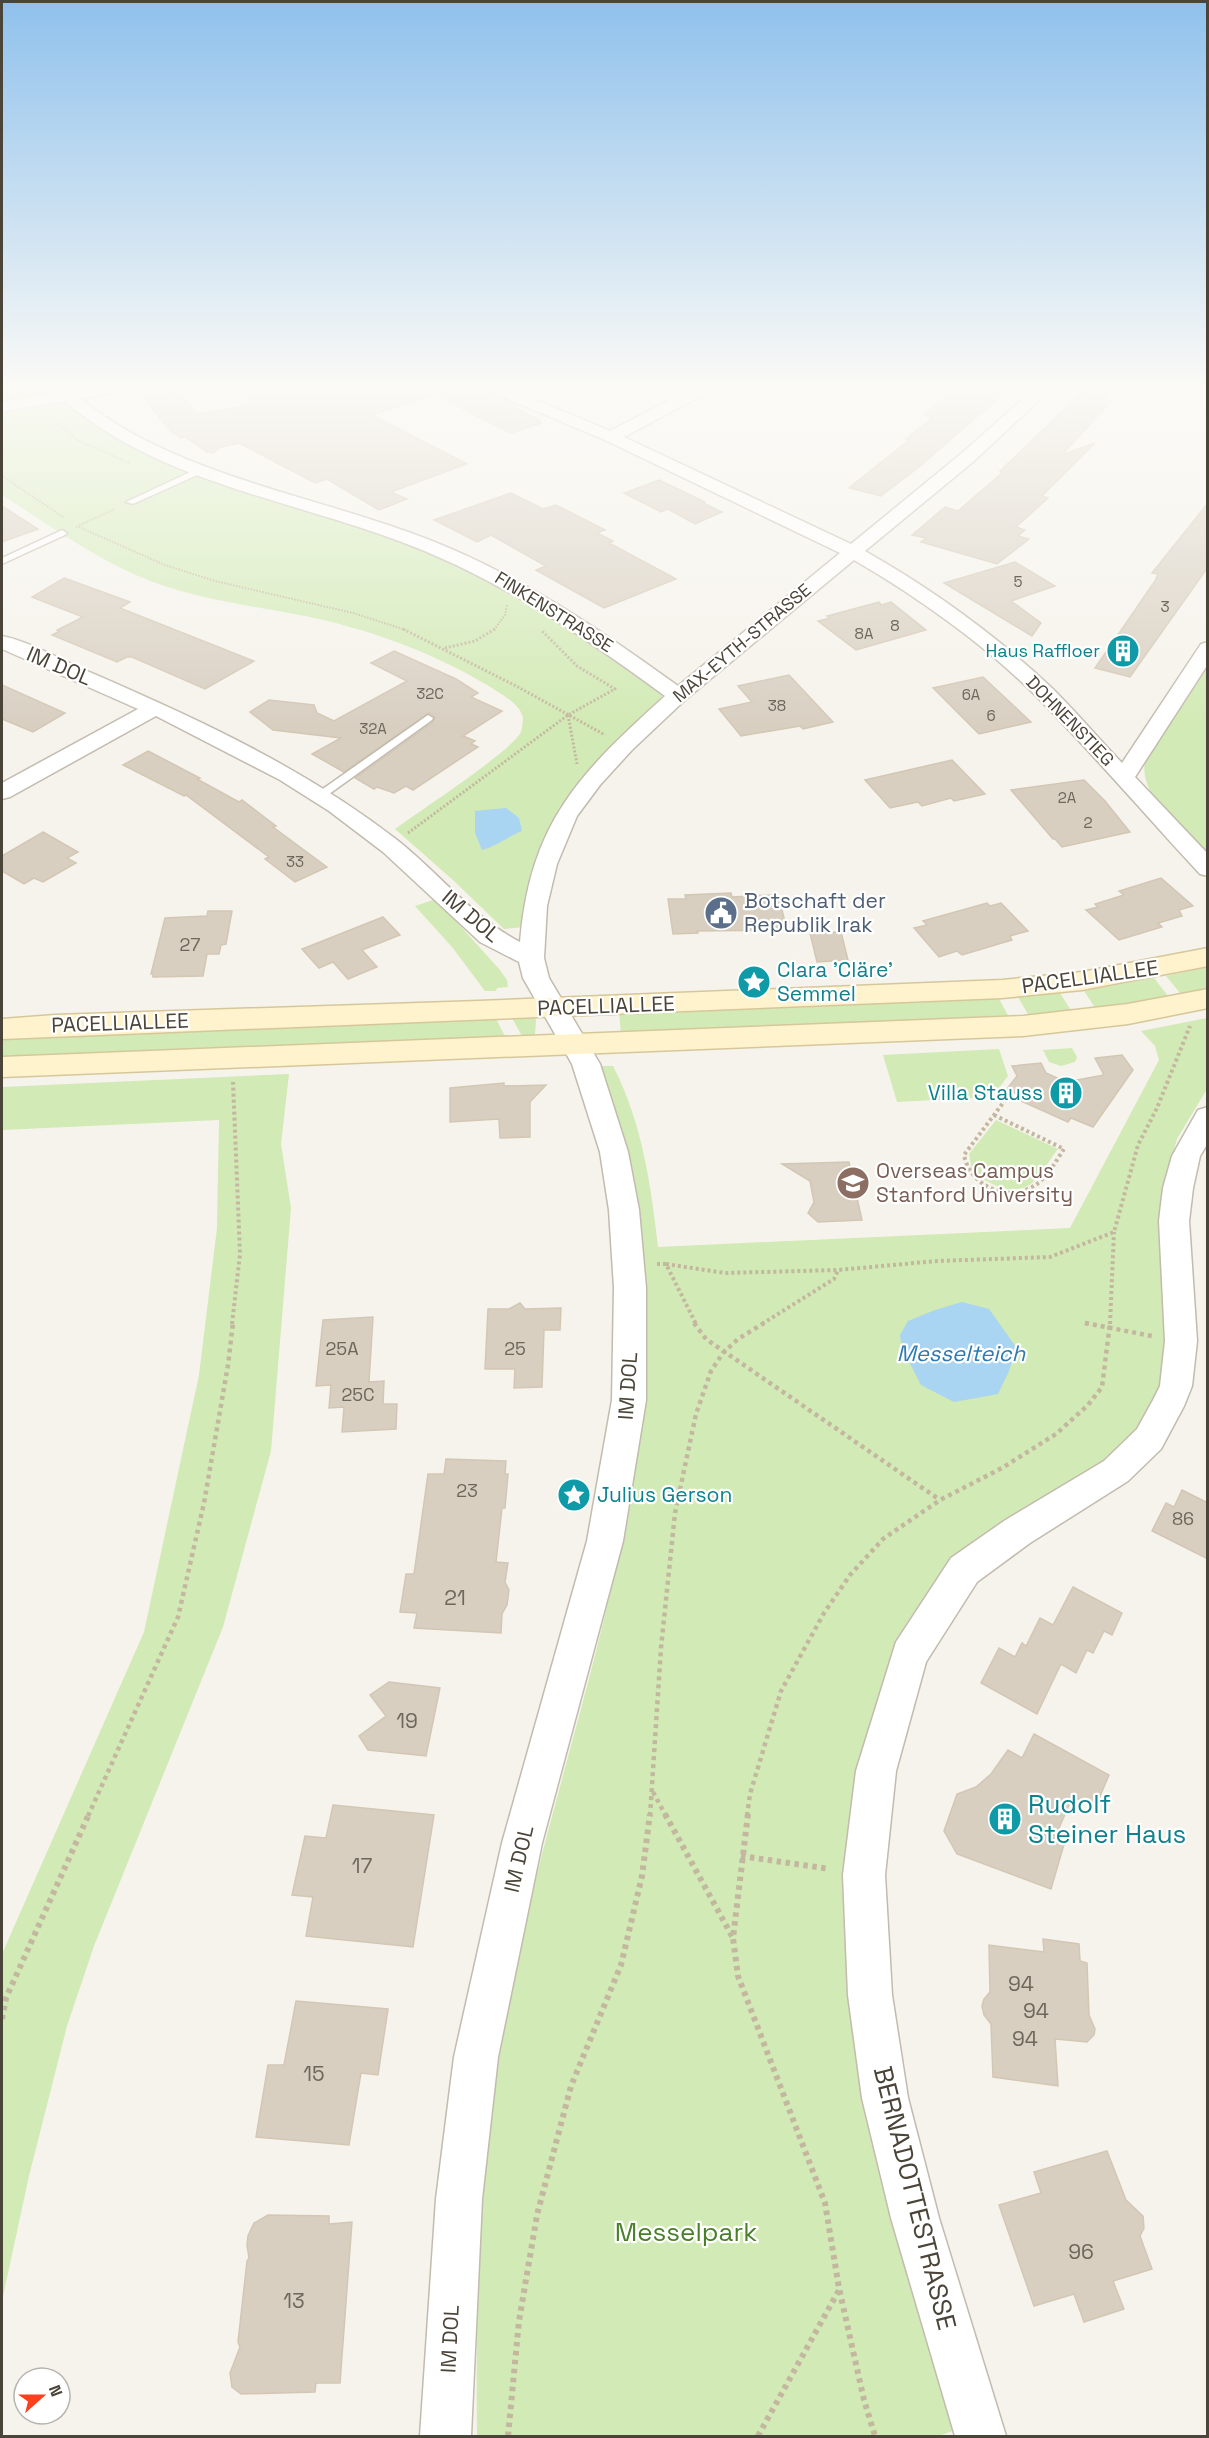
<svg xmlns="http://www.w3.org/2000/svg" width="1209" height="2438" font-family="'Space Grotesk',sans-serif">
	<rect width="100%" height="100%" fill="#f6f3ec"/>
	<g fill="#d2eab5">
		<path d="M2,388H55L58,391L2,401Z"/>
		<path d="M69,403L108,431L373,531L439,553L543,607L661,693L663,702C596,759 521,830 525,927L504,929L454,881L395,829C418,812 512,751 521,732C522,729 523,721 523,718C520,703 499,693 487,685C432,652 368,629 305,616C249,605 191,599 138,576C90,555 46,523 2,495V414Z"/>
		<path d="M1207,662V857C1185,832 1138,797 1145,761Z"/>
		<path d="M436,899L499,969L507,980L508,987L497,988L496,991H485L452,947L415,906Z"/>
		<path d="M1207,967V988L1181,994L1166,976Z"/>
		<path d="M1154,978L1168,996L1096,1009L1084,991Z"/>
		<path d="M1060,993L1072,1012L1029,1016L1018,997Z"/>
		<path d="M998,997L1010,1019L621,1034L619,1012Z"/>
		<path d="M511,1016L534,1017L536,1020L535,1035L523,1038Z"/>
		<path d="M495,1017L506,1038L2,1060V1038L26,1036Z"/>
		<path d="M1207,1018V1089L1177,1139L1164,1187L1160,1225L1165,1351L1162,1377L1155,1399L1137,1429L1103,1464L952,1565L909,1620L878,1696L859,1767L849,1859L958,2429L939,2436H477C475,2285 482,2132 512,1983C565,1718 685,1455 634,1180C626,1141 613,1103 598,1066H613C642,1122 651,1185 658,1247L1070,1228L1159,1060L1155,1046L1141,1031Z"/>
		<path d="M1072,1048L1077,1057L1075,1062L1061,1066L1049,1062L1043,1050Z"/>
		<path d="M999,1049L1008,1076L992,1097L897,1102L883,1055Z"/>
		<path d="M289,1074L281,1144L291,1208L271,1451L223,1627L94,1946L67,2026L29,2176L2,2301V1954L144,1632L199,1375L217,1228L219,1120L2,1130V1087Z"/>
		<path d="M996,1120L1058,1149C1050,1159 1042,1174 1032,1183C1013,1198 987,1184 972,1170L969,1154Z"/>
	</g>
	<g fill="#a9d4f2">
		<path d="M506,808L519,818L522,831C507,837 497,846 482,850L475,833V811Z"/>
		<path d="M962,1302L989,1309L1016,1347L1009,1371L998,1394L954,1402L921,1385L902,1348L900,1335L908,1321L935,1310Z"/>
	</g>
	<g fill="#d8cfc1" stroke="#d3c7b4" stroke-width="1.5">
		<path d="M239,388H485L488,393L517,405L516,408L540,420L537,421L541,423L511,433L435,395L372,415L467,464L391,492L407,499L379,510L327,479L315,483L239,443L221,447L213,453L207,452L185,437L180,438L176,434H173L143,397L175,391L180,393L197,414L254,404Z"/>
		<path d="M956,388H1010L919,467L881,496L849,488L909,440L906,439L933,417L924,415Z"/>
		<path d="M1087,388H1116L1104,400L1111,401L1062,455L1095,443L1042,496L1048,498L1016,527L1025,530L1018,536L1029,539L997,564L921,542L926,538L912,535L945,507L958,511L1002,473L1000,471Z"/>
		<path d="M659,480L705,502L703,503L722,512L695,524L668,509L661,512L624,493Z"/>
		<path d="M511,493L543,509L556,505L605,530L597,533L613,541L609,543L676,579L604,608L536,570L546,566L491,535L477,542L434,520Z"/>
		<path d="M1208,503V567L1130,677L1095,668L1155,581L1158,574L1152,573Z"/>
		<path d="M2,506L38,529L2,542Z"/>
		<path d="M1015,562L1055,586L1011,601L1041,623L1032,636L944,583Z"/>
		<path d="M64,578L130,602L120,608L254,661L205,689L132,657H127L117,662L52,635L60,631L57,630L83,617L32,597Z"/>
		<path d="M879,602L881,605L891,602L926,630L856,650L818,621L830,618L827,616Z"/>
		<path d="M394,651L456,679L478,693L471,697L502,711L463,736L475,741L471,744L478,747L413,790L406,786L394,793L377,787L374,789L355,778L433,722L435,717L429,713L344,772L312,754L341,738L273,730L250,712L269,700L314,705L317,713L334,721L407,681L371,663Z"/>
		<path d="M789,675L833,722L803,729L800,726L741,736L719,709L752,702L738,686Z"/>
		<path d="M983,677L1031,722L979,734L933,688Z"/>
		<path d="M2,685L65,713L33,732L2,719Z"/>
		<path d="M148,751L200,778L197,779L239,802L242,800L276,826L273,827L327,867L295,882L265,859L269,857L186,795L184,796L123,765Z"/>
		<path d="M952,760L985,794L954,801L951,798L922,806L918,802L890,808L865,780Z"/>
		<path d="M1084,780L1105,801L1130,832L1062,847L1055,839H1053L1011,790Z"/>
		<path d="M43,832L78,852L67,858L76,863L43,882L34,878L24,884L2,871V856Z"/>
		<path d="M1161,878L1193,906L1179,910L1182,916L1158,923L1162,927L1119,940L1086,910L1098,907L1095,904L1124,895L1119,891Z"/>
		<path d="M731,893L732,897L771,895L773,902H780L787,930L697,931L698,933L673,934L668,899H686L685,895Z"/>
		<path d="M987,903L990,906L1001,903L1028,931L1010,936L1012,940L962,955L957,951L939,957L914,928L927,925L923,921Z"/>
		<path d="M208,911H232L226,944L221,945L219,954H207L203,976L153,977V974H151L165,918L207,916Z"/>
		<path d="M383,917L400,935L362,950L377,967L348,979L333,962L319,968L302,949Z"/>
		<path d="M841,932L848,960L817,962L810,933Z"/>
		<path d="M1122,1055L1133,1070L1093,1127L1071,1118L1068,1122L1021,1101L1024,1097L1007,1089L1017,1076L1012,1066L1041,1063L1046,1073L1066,1082L1104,1075L1095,1058Z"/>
		<path d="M504,1083V1086L546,1085L530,1102V1137L500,1138L499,1119L450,1122V1088Z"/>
		<path d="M849,1162L862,1220L818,1222L808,1213L814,1202L810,1181L782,1164Z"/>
		<path d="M520,1303L525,1309L561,1308L560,1330H544L542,1387L514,1388L515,1369H485L488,1309H509Z"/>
		<path d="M373,1317L369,1382L384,1381L383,1404H397L396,1429L342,1432L344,1407L329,1408L331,1385L316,1386L323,1320Z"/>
		<path d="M446,1459L506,1461L505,1474H508L505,1508H502L496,1562L508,1563L505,1582L509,1590L507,1605L502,1614L501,1633L414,1628L417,1613L400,1612L406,1574H414L428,1474H444Z"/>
		<path d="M1182,1490L1208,1503V1559L1152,1531L1166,1503L1174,1507Z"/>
		<path d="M1073,1587L1122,1613L1112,1635L1104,1631L1093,1653L1087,1650L1076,1673L1061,1664L1037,1714L981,1683L999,1648L1015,1657L1022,1643L1026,1646L1040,1618L1053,1625Z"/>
		<path d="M389,1682L440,1688L426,1756L368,1750L359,1736L386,1716L370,1695Z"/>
		<path d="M1034,1734L1109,1775L1095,1808L1073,1796L1056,1835L1065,1841L1051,1889L957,1854L944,1831L957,1794L976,1787L991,1774L1008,1750L1022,1758Z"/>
		<path d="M333,1805L434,1815L413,1947L306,1936L313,1897L292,1895L305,1836L326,1838Z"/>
		<path d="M1043,1939L1079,1944L1080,1961L1087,1963L1089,2015L1095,2029L1094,2035L1087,2042L1055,2039L1058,2086L993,2077L991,2024L984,2015L982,2006L984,1999L990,1992L989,1945L1044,1952Z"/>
		<path d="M296,2001L388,2009L378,2075L361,2073L349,2145L256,2137L268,2065H284Z"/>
		<path d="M1107,2151L1126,2200L1143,2216L1144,2228L1140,2236L1152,2269L1113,2281L1124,2309L1084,2322L1074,2294L1034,2306L999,2205L1041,2193L1034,2172Z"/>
		<path d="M268,2215L329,2216V2224L352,2222L340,2383H316L315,2392L241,2394L232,2387L230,2373L240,2347L238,2342L247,2261L249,2258L247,2245L248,2236L254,2223Z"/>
	</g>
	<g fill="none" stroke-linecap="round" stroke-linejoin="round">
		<g stroke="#c2bbae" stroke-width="3">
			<g id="lane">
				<path d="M201,467L204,468V472L133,504L126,502Z"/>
				<path d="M62,530L67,533L65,535L2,564V558Z"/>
				<path d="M428,715L433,718L432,720L325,797H317V793Z"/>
			</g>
		</g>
		<g stroke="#c2bbae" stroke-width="3">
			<g id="street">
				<path d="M53,388H69L72,391L91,388H125L123,391L81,399C170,472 305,494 411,533C509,568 594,625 678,686L840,553L605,440L489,391L487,388H508L610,431L693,388H712L710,391L624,437L851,544L962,453L1035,388H1052L974,461L865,551C932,589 997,636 1053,689C1077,713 1099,739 1122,763L1201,644L1208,642V664L1135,777L1208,854V876L1200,874C1146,816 1095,756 1039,699C988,647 918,597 854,560L685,700L632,750L600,785L577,816L557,864L547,906L544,958L549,978L600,1064L628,1152L639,1210L646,1288V1400L623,1541L542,1843L498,2057L482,2199L471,2436H420L436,2199L454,2057L502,1843L587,1541L612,1400L614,1288L609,1210L600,1152L572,1064L523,978L519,962L480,942L383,852L329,811L280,780L156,716L10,797L2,799V783L138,709L2,649V636C29,641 67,663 94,674C202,721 304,768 397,840C439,873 472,917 520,942C530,822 580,773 665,696C582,635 497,577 399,541C290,500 155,480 65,401L2,412V402L57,393Z"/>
				<path d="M1208,1107V1143L1200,1156L1193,1188L1189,1221L1197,1341L1192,1386L1184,1406L1161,1449L1128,1481L1030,1543L977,1582L926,1662L896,1771L885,1875L892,1995L908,2098L939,2218L1006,2436H955L891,2218L862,2098L848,1995L843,1875L856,1771L896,1642L951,1558L1004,1521L1104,1461L1137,1429L1153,1400L1160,1386L1165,1341L1159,1221L1163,1188L1172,1156L1198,1110Z"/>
			</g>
		</g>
		<g stroke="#d6c79b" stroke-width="3">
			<g id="secondary">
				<path d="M1208,948V966L1082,990L1002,998L2,1039V1019L55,1015L479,1001L1002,980L1082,972Z"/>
				<path d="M1208,989V1008L1128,1024L1023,1036L2,1077V1057L1023,1016L1128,1004Z"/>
			</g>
		</g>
		<g stroke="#c4b79f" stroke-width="2" stroke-dasharray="1.5 1.5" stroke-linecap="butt">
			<path d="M1198,389L1208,392"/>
			<path d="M1188,399L1192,400"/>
			<path d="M51,418L77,440L129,463"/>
			<path d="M2,476L63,517"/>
			<path d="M76,527L115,509"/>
			<path d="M79,527L165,565L215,581L353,613L406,630"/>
			<path d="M494,630L505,615L507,605"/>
		</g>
		<g stroke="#c4b79f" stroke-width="3" stroke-dasharray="2 2" stroke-linecap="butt">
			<path d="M403,629L518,687L605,735"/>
			<path d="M445,648L475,641L495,629"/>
			<path d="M568,715L577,764"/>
			<path d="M408,833L568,715L615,689L577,666L542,631"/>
		</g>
		<g stroke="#c4b79f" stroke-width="4" stroke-dasharray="3 3" stroke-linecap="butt">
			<path d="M994,1115L1064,1149C1055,1162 1046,1181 1030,1188C1003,1202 969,1183 964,1155L1006,1099"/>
			<path d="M657,1264H666L696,1324"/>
			<path d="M666,1264L725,1273L838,1270L937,1261L1050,1257L1114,1232L1138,1145L1157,1108L1190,1026"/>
			<path d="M1085,1323L1091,1324"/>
			<path d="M232,1324L240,1254L233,1082"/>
			<path d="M762,1324L834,1279L838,1270"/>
			<path d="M1110,1324L1114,1232"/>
		</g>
		<g stroke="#c4b79f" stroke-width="4.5" stroke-dasharray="4 4" stroke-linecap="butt">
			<path d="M694,1323L706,1339L940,1500"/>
			<path d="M1085,1323L1152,1336"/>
			<path d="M653,1792L666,1816"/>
			<path d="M88,1816L178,1617L204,1503L228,1365L233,1323"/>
			<path d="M650,1816L661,1648L675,1513L696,1414L711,1371L723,1353L738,1339L764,1323"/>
			<path d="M747,1816L750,1794L781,1691L824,1613L850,1575L883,1539L940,1500L1002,1468L1056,1434L1088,1405L1102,1387L1110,1323"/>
		</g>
		<g stroke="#c4b79f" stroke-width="6" stroke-dasharray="4.5 4.5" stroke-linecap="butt">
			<path d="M665,1814L733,1938"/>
			<path d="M748,1814L733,1938L738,1976L825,2203L839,2288L864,2400L875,2436"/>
			<path d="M741,1856L830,1869"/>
			<path d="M2,2019L6,1998L89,1814"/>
			<path d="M508,2436L519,2321L537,2215L571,2086L621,1965L642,1876L650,1814"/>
			<path d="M758,2436L839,2290"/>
		</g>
		<use href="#lane" fill="#fff" fill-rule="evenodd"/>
		<use href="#street" fill="#fff" fill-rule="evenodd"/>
		<use href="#secondary" fill="#fff3cd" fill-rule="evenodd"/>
	</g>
	<linearGradient id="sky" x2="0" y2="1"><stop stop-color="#8fc1ec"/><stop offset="0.53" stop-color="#fbfaf6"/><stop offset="1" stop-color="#fbfaf6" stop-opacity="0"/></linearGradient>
	<rect width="1209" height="729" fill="url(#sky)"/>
	<defs>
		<g id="building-disc" transform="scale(1.725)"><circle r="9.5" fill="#0f9aa8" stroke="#fff"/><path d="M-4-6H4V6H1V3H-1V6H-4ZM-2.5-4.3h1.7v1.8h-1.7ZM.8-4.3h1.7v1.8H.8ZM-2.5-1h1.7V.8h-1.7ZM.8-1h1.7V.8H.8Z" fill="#fff"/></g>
		<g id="civic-disc" transform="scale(1.725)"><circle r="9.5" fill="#5c6f8a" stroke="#fff"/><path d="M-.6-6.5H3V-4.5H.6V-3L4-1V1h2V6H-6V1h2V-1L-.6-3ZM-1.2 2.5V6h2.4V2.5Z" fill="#fff"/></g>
		<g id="sight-disc" transform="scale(1.725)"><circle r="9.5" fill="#0f9aa8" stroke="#fff"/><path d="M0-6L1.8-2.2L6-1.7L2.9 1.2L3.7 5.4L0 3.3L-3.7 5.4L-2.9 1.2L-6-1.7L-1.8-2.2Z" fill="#fff"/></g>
		<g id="university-disc" transform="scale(1.725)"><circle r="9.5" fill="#8d6e63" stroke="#fff"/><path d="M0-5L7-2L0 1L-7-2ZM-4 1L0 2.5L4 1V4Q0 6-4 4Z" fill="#fff"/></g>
	</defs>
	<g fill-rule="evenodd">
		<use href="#building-disc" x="1123" y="651"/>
		<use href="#civic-disc" x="721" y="913"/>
		<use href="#sight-disc" x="754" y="982"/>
		<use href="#building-disc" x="1066" y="1093"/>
		<use href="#university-disc" x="853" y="1183"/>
		<use href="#sight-disc" x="574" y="1495"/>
		<use href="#building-disc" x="1005" y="1819"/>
	</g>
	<g text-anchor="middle" stroke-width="4.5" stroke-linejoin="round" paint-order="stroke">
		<g font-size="15" fill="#6e675b">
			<text x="1018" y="587">5</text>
			<text x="1165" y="612">3</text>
			<text x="895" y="631">8</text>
			<text x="864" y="639">8A</text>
			<text x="430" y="699">32C</text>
			<text x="971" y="700">6A</text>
			<text x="777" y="711">38</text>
			<text x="991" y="721">6</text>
			<text x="373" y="734">32A</text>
			<text x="1067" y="803">2A</text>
			<text x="1088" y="828">2</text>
			<text x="295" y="867">33</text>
		</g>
		<g font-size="18" fill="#4b4439" stroke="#fff">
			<text transform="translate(554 612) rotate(32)" y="6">FINKENSTRASSE</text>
			<text transform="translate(742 643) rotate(-40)" y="6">MAX-EYTH-STRASSE</text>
			<text transform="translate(1070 721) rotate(46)" y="6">DOHNENSTIEG</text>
		</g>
		<g font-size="18" fill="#0d838f" stroke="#fff" text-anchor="end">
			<text x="1100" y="657">Haus Raffloer</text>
		</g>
		<g font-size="18" fill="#6e675b">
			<text x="190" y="951">27</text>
			<text x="342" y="1355">25A</text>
			<text x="515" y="1355">25</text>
			<text x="358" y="1401">25C</text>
			<text x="467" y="1497">23</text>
			<text x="1183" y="1525">86</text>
		</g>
		<g font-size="21" fill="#4b4439" stroke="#fff">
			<text transform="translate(59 666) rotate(23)" y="7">IM DOL</text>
			<text transform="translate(471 916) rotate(40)" y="7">IM DOL</text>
			<text transform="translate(1090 977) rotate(-8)" y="7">PACELLIALLEE</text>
			<text transform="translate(606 1006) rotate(-2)" y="7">PACELLIALLEE</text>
			<text transform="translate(120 1023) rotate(-2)" y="7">PACELLIALLEE</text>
			<text transform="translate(628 1386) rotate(-86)" y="7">IM DOL</text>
			<text transform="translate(519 1859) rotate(-77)" y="7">IM DOL</text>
			<text transform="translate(450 2339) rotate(-87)" y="7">IM DOL</text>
		</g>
		<g font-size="21" fill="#4e5e75" stroke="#fff" text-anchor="start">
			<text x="744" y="908">Botschaft der<tspan x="744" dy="24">Republik Irak</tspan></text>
		</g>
		<g font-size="21" fill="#0d838f" stroke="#fff" text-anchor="start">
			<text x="777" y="977">Clara 'Cläre'<tspan x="777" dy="24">Semmel</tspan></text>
			<text x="1043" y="1100" text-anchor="end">Villa Stauss</text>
			<text x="597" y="1502">Julius Gerson</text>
		</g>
		<g font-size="21" fill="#785e54" stroke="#fff" text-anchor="start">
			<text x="876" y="1178">Overseas Campus<tspan x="876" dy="24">Stanford University</tspan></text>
		</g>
		<g font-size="21" fill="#6e675b">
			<text x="455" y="1605">21</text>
			<text x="407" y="1728">19</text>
			<text x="362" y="1873">17</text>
			<text x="1021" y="1991">94</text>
			<text x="1036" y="2018">94</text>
			<text x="1025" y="2046">94</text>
			<text x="314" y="2081">15</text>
			<text x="1081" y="2259">96</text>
			<text x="294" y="2308">13</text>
		</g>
		<g font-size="22" font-style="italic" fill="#2e7ab2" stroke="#fff">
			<text x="961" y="1361">Messelteich</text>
		</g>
		<g font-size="26" fill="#0d838f" stroke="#fff" text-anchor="start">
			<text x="1028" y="1813">Rudolf<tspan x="1028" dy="30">Steiner Haus</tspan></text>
		</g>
		<g font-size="26" fill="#4b4439" stroke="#fff">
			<text transform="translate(915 2198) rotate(76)" y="9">BERNADOTTESTRASSE</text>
		</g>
		<g font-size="26" fill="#4a7f2a" stroke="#fff">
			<text x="686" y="2241">Messelpark</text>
		</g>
	</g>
	<rect width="1209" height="2438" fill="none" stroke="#4b4439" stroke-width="6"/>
	<g transform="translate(42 2396) rotate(69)"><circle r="28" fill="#ffffff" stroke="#b7b4b0" stroke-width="1.5"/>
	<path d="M0-4.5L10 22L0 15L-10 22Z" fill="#fc3f1d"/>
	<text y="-9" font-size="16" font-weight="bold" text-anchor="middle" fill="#4b4439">N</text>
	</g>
</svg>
